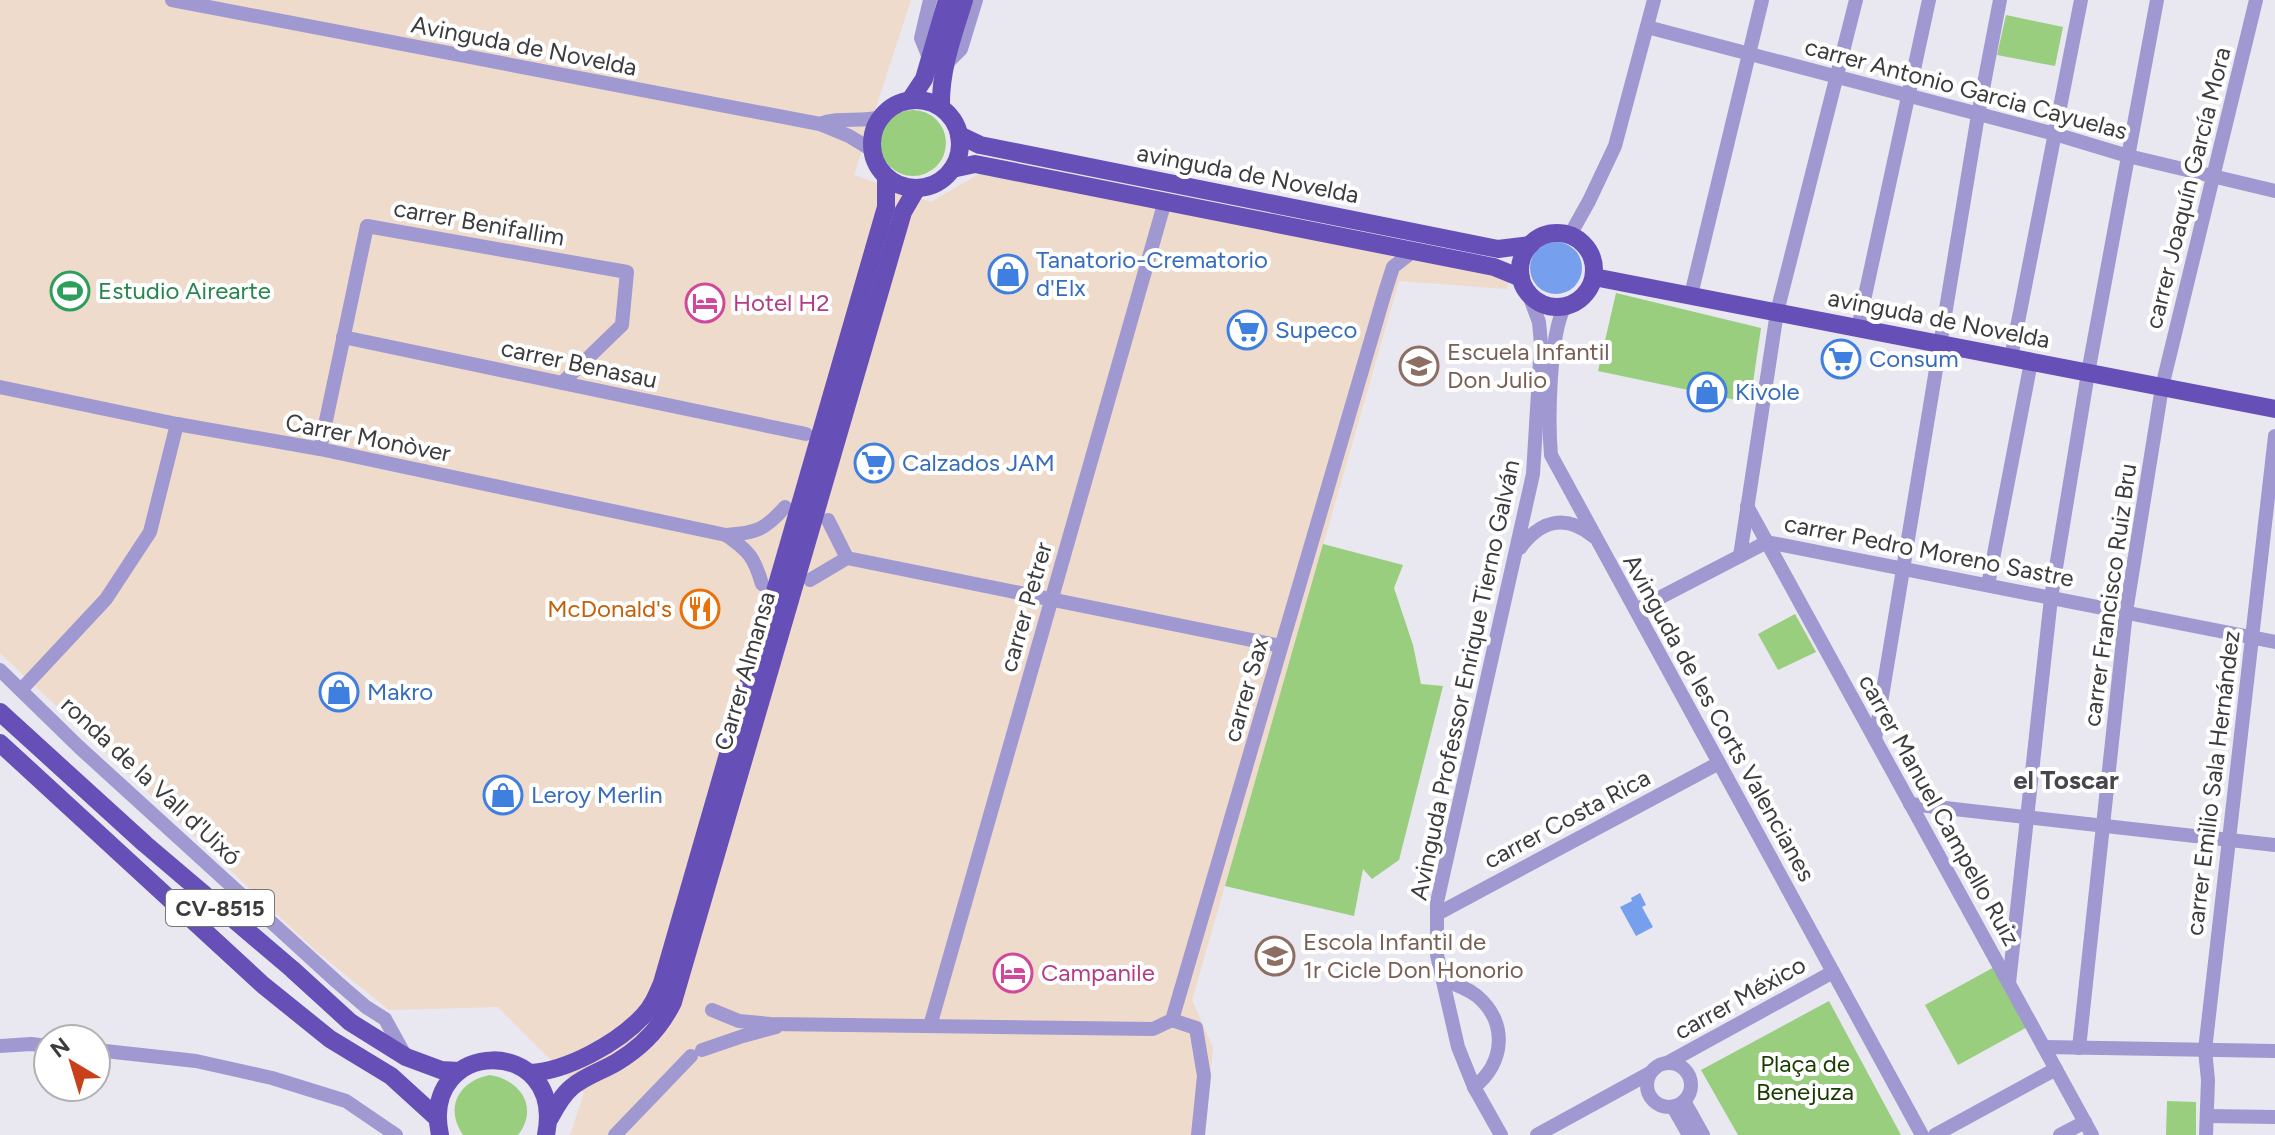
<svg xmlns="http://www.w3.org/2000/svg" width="2275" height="1135" font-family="Figtree,sans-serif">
	<rect width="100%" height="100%" fill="#e9e7f0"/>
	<path fill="#eedbcb" d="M0,0H911L854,175L931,202L979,174L1511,269L1507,289L1399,281L1192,1000L1213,1048L1205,1135H570L584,1093L498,1007L389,1010L316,951L0,653Z"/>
	<g fill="#98ce7d">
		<path d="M2006,15L2063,27L2055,66L1997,55Z"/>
		<circle cx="913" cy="143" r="33"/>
		<path d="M1616,293L1761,328L1750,403L1598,371Z"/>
		<path d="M1323,544L1403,565L1394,588L1413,645L1421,684L1443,686L1399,860L1372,879L1363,869L1354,916L1225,886Z"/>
		<path d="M1795,614L1816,652L1778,670L1758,634Z"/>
		<path d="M1998,965L2031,1025L1958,1065L1925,1005Z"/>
		<path d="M1829,1001L1901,1135H1738L1701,1070Z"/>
		<path d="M490,1075C521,1080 539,1108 518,1135H463C444,1107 459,1081 490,1075Z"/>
		<path d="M2167,1101L2196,1102V1135H2166Z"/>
	</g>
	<g fill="#76a0ee">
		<circle cx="1556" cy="268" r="26"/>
		<path d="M1640,893L1646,905L1642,907L1653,927L1636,936L1620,907L1632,901L1631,898Z"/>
	</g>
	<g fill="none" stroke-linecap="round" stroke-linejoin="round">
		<g stroke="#9f98d1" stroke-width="14">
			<path d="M172,0L820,124L849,136L872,150"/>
			<path d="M930,0L921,38L930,60"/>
			<path d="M1647,27L2055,134L2128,156L2275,191"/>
			<path d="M945,65L961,49L976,0"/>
			<path d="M820,124C839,116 861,123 881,117"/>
			<path d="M1570,235L1589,201L1615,146L1654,0"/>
			<path d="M1691,295L1762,0"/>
			<path d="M1565,306C1549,335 1548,421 1551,455L1922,1135"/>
			<path d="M1858,328L1929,0"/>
			<path d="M343,337L806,434"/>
			<path d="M2011,358L2081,0"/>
			<path d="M0,387L177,424L320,449L726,535C756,533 765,530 785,507"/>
			<path d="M320,449L367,226L627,272L622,325L562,383"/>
			<path d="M1747,506L2092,1135"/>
			<path d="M828,520L847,558"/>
			<path d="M726,535C749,551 754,557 762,584"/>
			<path d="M1520,548C1540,521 1565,513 1593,536"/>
			<path d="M1740,556L1777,312L1856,0"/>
			<path d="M810,580L847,558L1281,646"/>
			<path d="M1988,585L2031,362"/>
			<path d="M1636,610L1767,542L2275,642"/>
			<path d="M0,670L79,747L337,982L366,1007L385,1019L406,1057"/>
			<path d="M21,690L106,599L150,532L177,424"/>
			<path d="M1875,739L1978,115L2000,0"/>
			<path d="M1910,804L2275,845"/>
			<path d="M1437,914L1719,763"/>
			<path d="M1443,980C1455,984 1467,988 1477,996C1508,1022 1505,1063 1474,1087"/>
			<path d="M2009,983L2051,598L2088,373L2157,0"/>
			<path d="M712,1010L739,1021L771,1024L1153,1029L1172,1020"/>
			<path d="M930,1026L1165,201"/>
			<path d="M0,1046L31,1044L48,1046"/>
			<path d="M2044,1047L2275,1051"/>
			<path d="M2079,1048L2126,612L2162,387L2256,0"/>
			<path d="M96,1050L196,1061L272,1078L346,1101L396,1135"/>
			<path d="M702,1050L743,1036L776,1027"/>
			<path d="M1669,1062L1833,972"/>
			<circle cx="1669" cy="1085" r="22"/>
			<path d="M1684,1101L1703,1135"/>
			<path d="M1673,1107L1689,1135"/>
			<path d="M2207,1116L2275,1117"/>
			<path d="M615,1135L691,1056"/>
			<path d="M1198,1135L1204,1076L1196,1028L1172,1020L1385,292L1393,267L1412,252"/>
			<path d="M1501,1135L1474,1087L1458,1047L1437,955V902L1533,474L1541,344L1539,322L1529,295"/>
			<path d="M1537,1135L1650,1073"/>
			<path d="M1935,1135L2056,1069"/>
			<path d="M2060,1135L2085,1122"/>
			<path d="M2206,1135L2208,1080L2205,1050L2275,436"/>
		</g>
		<g stroke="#664fb7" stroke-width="18">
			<circle cx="916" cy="144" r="44"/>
			<path d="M910,100L924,79L947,0"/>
			<path d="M941,107C940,70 953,36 964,0"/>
			<path d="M959,135L980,145L1498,249L1530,245"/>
			<path d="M952,169L975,164L1494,267L1521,278"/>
			<circle cx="1557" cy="270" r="37"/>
			<path d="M1594,277L2275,409"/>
			<path d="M0,712L145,844L292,969L350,1022L406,1057L441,1070L459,1071"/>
			<path d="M0,743L263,985L330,1039L391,1076L436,1117"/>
			<path d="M530,1073C567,1071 618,1043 643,1016C652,1007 657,995 662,983L886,207V177"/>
			<path d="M550,1118C556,1107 562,1095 572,1087C585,1076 602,1071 617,1062C642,1047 660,1029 673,1002L903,212L917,188"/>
			<path d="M440,1135C419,1037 566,1034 546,1135"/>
		</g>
	</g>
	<defs>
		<g id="shop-ring" transform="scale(2)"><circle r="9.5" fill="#fff" stroke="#3f7fe0" stroke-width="1.5"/><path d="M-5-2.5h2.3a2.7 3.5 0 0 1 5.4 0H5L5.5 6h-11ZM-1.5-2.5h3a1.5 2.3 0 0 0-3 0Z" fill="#3f7fe0"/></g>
		<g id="stadium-ring" transform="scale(2)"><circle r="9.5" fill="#fff" stroke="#2e9e5b" stroke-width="1.5"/><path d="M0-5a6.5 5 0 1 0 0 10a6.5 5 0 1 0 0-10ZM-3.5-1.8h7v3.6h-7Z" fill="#2e9e5b"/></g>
		<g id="hotel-ring" transform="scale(2)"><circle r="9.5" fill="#fff" stroke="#d1479c" stroke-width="1.5"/><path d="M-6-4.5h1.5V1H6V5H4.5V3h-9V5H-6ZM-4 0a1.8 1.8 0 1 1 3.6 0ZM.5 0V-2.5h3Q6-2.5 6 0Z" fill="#d1479c"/></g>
		<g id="supermarket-ring" transform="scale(2)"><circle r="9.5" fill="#fff" stroke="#3f7fe0" stroke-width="1.5"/><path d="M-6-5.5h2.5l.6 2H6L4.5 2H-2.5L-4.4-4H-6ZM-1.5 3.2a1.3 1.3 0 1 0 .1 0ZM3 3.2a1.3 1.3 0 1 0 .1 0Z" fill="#3f7fe0"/></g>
		<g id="school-ring" transform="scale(2)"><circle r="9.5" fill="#fff" stroke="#8d6e63" stroke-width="1.5"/><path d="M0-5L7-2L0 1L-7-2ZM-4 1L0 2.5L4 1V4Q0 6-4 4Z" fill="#8d6e63"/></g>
		<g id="restaurant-ring" transform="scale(2)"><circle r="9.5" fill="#fff" stroke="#e8710a" stroke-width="1.5"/><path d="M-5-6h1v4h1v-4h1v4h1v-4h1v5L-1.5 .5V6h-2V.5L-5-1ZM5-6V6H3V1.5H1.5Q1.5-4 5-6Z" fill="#e8710a"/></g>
	</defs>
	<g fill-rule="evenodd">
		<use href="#shop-ring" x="1008" y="274"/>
		<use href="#stadium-ring" x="70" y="291"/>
		<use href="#hotel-ring" x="705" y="303"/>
		<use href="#supermarket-ring" x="1247" y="330"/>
		<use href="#supermarket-ring" x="1841" y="359"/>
		<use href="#school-ring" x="1419" y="366"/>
		<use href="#shop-ring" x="1707" y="392"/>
		<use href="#supermarket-ring" x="874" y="463"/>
		<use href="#restaurant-ring" x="700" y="609"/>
		<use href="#shop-ring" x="339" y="692"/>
		<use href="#shop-ring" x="503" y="795"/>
		<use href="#school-ring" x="1275" y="956"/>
		<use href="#hotel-ring" x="1013" y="973"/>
	</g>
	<g text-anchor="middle" stroke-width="8" stroke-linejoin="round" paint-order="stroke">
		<rect fill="#fff" stroke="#767678" stroke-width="2" x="166" y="890" width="108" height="36" rx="6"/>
		<g font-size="22" font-weight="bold" fill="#3c3b3e">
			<text x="220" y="916">CV-8515</text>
		</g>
		<g font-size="24" fill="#3c3b3e" stroke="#fff">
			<text transform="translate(524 46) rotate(11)" y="8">Avinguda de Novelda</text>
			<text transform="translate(1966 89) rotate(15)" y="8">carrer Antonio Garcia Cayuelas</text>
			<text transform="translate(1248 174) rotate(11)" y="8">avinguda de Novelda</text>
			<text transform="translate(2188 188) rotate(-76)" y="8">carrer Joaquín García Mora</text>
			<text transform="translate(479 223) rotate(10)" y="8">carrer Benifallim</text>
			<text transform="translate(1939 319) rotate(11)" y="8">avinguda de Novelda</text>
			<text transform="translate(579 364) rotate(12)" y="8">carrer Benasau</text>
			<text transform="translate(368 438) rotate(11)" y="8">Carrer Monòver</text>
			<text transform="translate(1929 551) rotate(11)" y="8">carrer Pedro Moreno Sastre</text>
			<text transform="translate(2110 595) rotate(-82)" y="8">carrer Francisco Ruiz Bru</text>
			<text transform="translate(1026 607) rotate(-74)" y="8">carrer Petrer</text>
			<text transform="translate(745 671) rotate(-74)" y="8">Carrer Almansa</text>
			<text transform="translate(1465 680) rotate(-78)" y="8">Avinguda Professor Enrique Tierno Galván</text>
			<text transform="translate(1246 690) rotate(-74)" y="8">carrer Sax</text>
			<text transform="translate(1719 718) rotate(61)" y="8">Avinguda de les Corts Valencianes</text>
			<text transform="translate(151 781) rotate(43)" y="8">ronda de la Vall d'Uixó</text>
			<text transform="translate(2213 783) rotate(-83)" y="8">carrer Emilio Sala Hernández</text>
			<text transform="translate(1939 810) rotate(61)" y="8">carrer Manuel Campello Ruiz</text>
			<text transform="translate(1567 819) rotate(-28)" y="8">carrer Costa Rica</text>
			<text transform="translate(1740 998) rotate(-29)" y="8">carrer México</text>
		</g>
		<g font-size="24" fill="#366cbe" stroke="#fff" text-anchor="start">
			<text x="1036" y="268">Tanatorio-Crematorio<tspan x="1036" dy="28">d'Elx</tspan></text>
			<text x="1275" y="338">Supeco</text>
			<text x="1869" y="367">Consum</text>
			<text x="1735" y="400">Kivole</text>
			<text x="902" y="471">Calzados JAM</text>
			<text x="367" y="700">Makro</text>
			<text x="531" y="803">Leroy Merlin</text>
		</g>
		<g font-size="24" fill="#27864d" stroke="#fff" text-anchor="start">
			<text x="98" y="299">Estudio Airearte</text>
		</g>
		<g font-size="24" fill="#b23c85" stroke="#fff" text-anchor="start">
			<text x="733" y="311">Hotel H2</text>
			<text x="1041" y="981">Campanile</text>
		</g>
		<g font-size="24" fill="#785e54" stroke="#fff" text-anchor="start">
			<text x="1447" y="360">Escuela Infantil<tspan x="1447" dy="28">Don Julio</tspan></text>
			<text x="1303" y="950">Escola Infantil de<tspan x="1303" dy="28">1r Cicle Don Honorio</tspan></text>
		</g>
		<g font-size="24" fill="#c56008" stroke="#fff" text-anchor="end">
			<text x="672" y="617">McDonald's</text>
		</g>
		<g font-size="24" fill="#193b00" stroke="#fff">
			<text x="1805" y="1072">Plaça de<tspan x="1805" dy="28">Benejuza</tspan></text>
		</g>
		<g font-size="26" font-weight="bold" fill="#48454d" stroke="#fff">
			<text x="2066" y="789">el Toscar</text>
		</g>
	</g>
	<g transform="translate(72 1063) rotate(322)"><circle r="38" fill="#ffffff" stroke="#b1b1b2" stroke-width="2"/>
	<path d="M0-6L14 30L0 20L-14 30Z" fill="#c9401a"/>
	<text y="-12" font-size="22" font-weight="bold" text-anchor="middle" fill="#3c3b3e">N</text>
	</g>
</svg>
